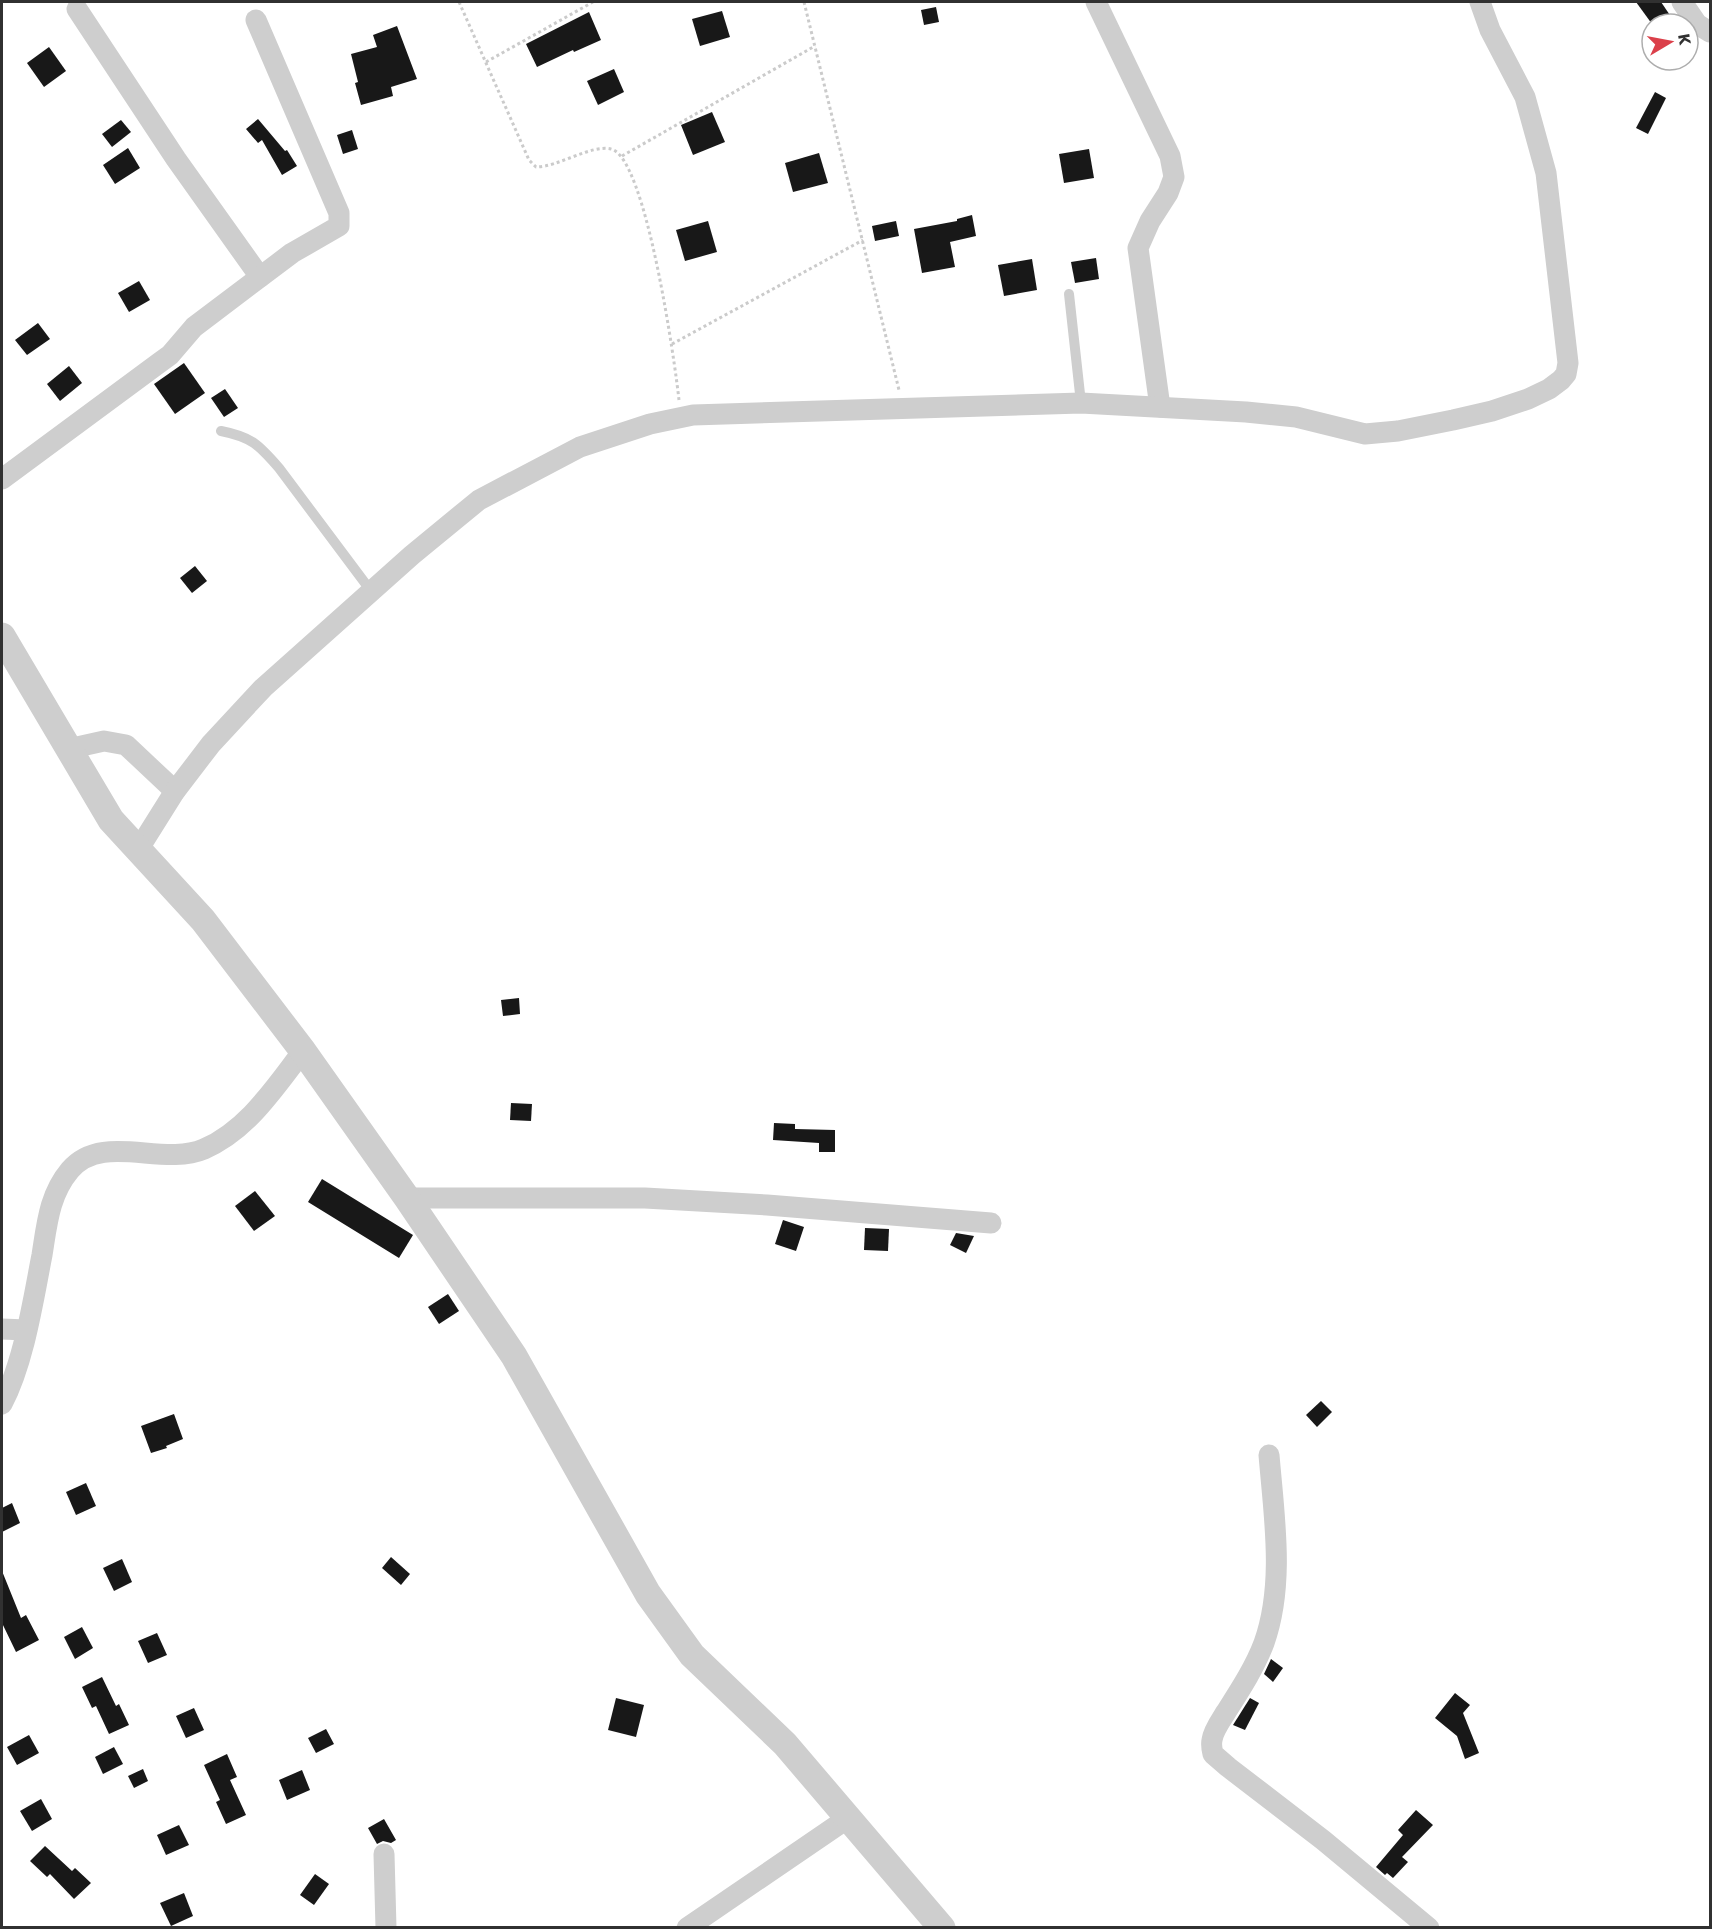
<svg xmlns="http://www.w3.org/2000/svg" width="1712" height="1929" font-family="Poppins,sans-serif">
	<rect width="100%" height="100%" fill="#fff"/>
	<g fill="#181818">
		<path d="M1636,2H1661L1676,24H1652Z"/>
		<path d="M936,7L939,22L924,25L921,10Z"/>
		<path d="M722,11L730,37L700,46L692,19Z"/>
		<path d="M589,12L601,40L574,52L573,50L537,67L526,44Z"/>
		<path d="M397,26L417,79L391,87L393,96L361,105L355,83L358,82L351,54L377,47L373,35Z"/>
		<path d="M49,47L66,71L44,87L27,63Z"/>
		<path d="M614,69L624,92L598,105L587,81Z"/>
		<path d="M1655,92L1666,98L1648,134L1636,128Z"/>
		<path d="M712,112L725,142L693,155L681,125Z"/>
		<path d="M258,119L285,151L287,150L297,166L282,175L262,140L258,143L246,129Z"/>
		<path d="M121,120L131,132L112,147L102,134Z"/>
		<path d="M352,130L358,149L343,154L337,135Z"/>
		<path d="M128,148L140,168L115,184L103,165Z"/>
		<path d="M1089,149L1094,178L1064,183L1059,154Z"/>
		<path d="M819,153L828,183L793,192L785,163Z"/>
		<path d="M972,215L976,236L950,242L955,267L922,273L914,229L957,221V219Z"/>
		<path d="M708,221L717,252L685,261L676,230Z"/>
		<path d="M896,221L899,236L875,241L872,226Z"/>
		<path d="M1096,258L1099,279L1075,283L1071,262Z"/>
		<path d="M1032,259L1037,290L1004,296L998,265Z"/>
		<path d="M139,281L150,300L129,312L118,293Z"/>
		<path d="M38,323L50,339L27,355L15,340Z"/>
		<path d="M184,363L205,393L175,414L154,384Z"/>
		<path d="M69,366L82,383L60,401L47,384Z"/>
		<path d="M225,389L238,408L224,417L211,398Z"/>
		<path d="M195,566L207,581L192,593L180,578Z"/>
		<path d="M519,998L520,1014L503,1016L501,1000Z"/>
		<path d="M511,1103L532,1104L531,1121L510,1120Z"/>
		<path d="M774,1123L795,1124V1129L835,1130V1152H819V1143L773,1140Z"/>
		<path d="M322,1179L413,1235L399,1258L308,1202Z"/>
		<path d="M255,1191L275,1216L254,1231L235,1206Z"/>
		<path d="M783,1220L804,1227L796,1251L775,1244Z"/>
		<path d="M865,1228L889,1229L888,1251L864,1250Z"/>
		<path d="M956,1233L974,1236L966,1253L950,1245Z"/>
		<path d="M448,1294L459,1311L439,1324L428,1307Z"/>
		<path d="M1321,1401L1332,1412L1317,1427L1306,1415Z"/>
		<path d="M174,1414L183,1439L166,1446L167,1448L151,1453L141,1426Z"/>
		<path d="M86,1483L96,1506L76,1515L66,1492Z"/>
		<path d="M12,1503L20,1523L2,1532V1508Z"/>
		<path d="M391,1557L410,1574L401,1585L382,1568Z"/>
		<path d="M122,1559L132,1582L114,1591L103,1568Z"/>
		<path d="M2,1571L21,1618L26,1615L39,1640L16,1652L2,1623Z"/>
		<path d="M82,1627L93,1648L75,1659L64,1637Z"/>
		<path d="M157,1633L167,1655L148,1663L138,1641Z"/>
		<path d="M1271,1659L1283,1668L1273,1682L1264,1674Z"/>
		<path d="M102,1677L116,1706L119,1704L129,1725L109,1734L96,1706L92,1708L82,1687Z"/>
		<path d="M1455,1693L1470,1705L1463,1713L1479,1753L1465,1759L1457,1736L1435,1718Z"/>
		<path d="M616,1698L644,1705L636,1737L608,1730Z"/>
		<path d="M1250,1698L1259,1703L1245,1730L1233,1725Z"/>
		<path d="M194,1708L204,1730L186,1738L176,1716Z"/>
		<path d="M326,1729L334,1744L316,1753L308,1738Z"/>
		<path d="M29,1735L39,1753L17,1765L7,1747Z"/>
		<path d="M114,1747L123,1764L103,1774L95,1757Z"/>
		<path d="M227,1754L237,1777L230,1780L246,1815L226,1824L216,1802L220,1800L204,1765Z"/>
		<path d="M143,1769L148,1781L134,1788L128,1776Z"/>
		<path d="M302,1770L310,1790L287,1800L279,1780Z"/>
		<path d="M41,1799L52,1819L32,1831L20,1811Z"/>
		<path d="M1416,1810L1433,1825L1402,1857L1408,1862L1393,1878L1387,1873L1385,1875L1376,1867L1403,1835L1398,1830Z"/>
		<path d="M384,1819L396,1840L391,1843L383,1841L377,1844L368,1828Z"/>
		<path d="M179,1825L189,1845L166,1855L157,1835Z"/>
		<path d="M45,1846L72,1871L75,1868L91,1883L74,1899L50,1874L47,1877L30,1861Z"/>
		<path d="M315,1874L329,1884L314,1905L300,1895Z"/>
		<path d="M184,1893L193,1916L171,1926L160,1903Z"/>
	</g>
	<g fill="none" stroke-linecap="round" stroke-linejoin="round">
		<g stroke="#cbcbcb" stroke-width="3" stroke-dasharray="3 3" stroke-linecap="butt">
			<path d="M459,2L529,160L536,167C558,167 592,144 611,149C646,157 675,363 679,400"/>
			<path d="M804,2L899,390"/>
			<path d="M486,62L593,2"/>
			<path d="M622,156L815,46"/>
			<path d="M672,344L863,240"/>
		</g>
		<g stroke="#cecece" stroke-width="10">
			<path d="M1069,294L1081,403"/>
			<path d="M221,431C252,437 259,445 279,468L371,591"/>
		</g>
		<g stroke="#cecece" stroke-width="21">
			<path d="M1096,2L1170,156L1174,177L1168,193L1150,221L1138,248L1160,407"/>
			<path d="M1682,2L1697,24L1710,32"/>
			<path d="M77,9L176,159L260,277"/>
			<path d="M2,479L159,363L170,355L194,327L292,253L339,226V213L256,20"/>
			<path d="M68,749L104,741L126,745L175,791"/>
			<path d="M138,850L175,791L211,744L263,688L412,555L479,500L580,447L650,424L693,415L1081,403L1246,412L1296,417L1365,434L1398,431L1453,420L1492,411L1528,399L1549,389L1561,380L1566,374L1568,363L1546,173L1525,97L1490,30L1480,2"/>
			<path d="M407,1198H645L767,1205L991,1223"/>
			<path d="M2,1329L26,1330"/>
			<path d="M2,1404C24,1362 33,1301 42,1255C47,1224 49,1195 70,1170C102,1132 162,1167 204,1149C248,1130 275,1087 303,1051"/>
			<path d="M1269,1455C1274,1516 1285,1584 1264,1643C1255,1667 1240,1690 1226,1712C1221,1720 1213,1731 1212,1740C1211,1745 1212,1750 1213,1754L1228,1767L1323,1840L1429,1928"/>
			<path d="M384,1854L386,1928"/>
			<path d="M687,1928L848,1818"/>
		</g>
		<path stroke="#cecece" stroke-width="27" d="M2,636L111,820L203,920L303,1051L407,1198L514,1356L648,1594L692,1655L785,1744L942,1928"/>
	</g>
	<rect width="1712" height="1929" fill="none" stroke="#313131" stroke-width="6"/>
	<g transform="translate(1670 42) rotate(80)"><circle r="28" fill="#ffffff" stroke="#adadad" stroke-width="1.5"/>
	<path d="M0-4.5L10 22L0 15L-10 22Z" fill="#db404a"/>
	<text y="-9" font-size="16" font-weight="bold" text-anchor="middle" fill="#313131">K</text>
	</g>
</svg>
